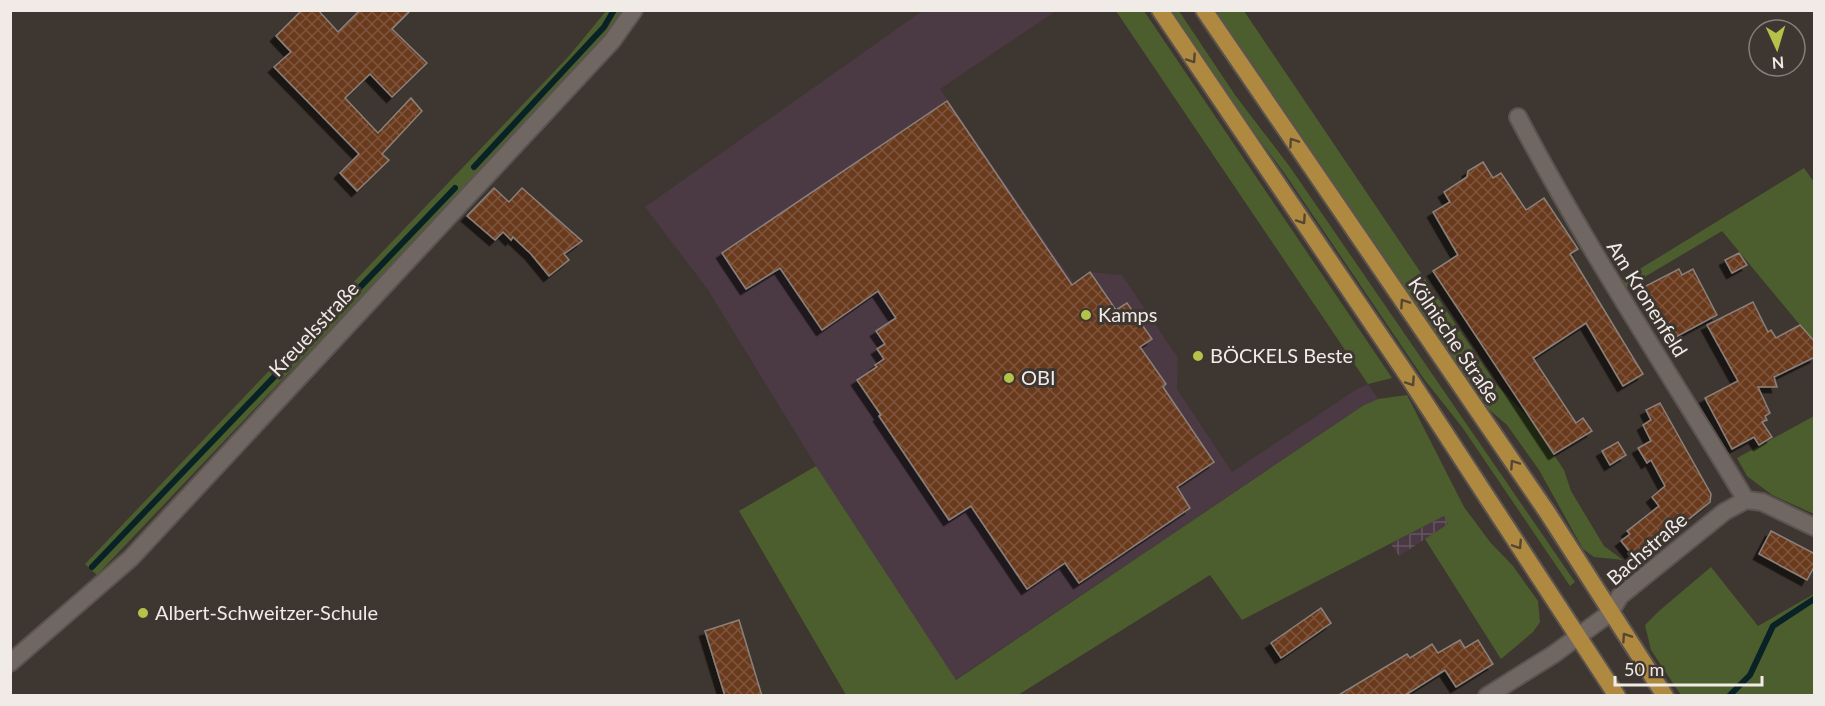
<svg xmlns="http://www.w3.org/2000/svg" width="1825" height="706" font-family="Lato,sans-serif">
	<defs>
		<pattern id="industrial-grid" width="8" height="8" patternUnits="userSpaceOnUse" patternTransform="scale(1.5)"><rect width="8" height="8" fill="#4a3945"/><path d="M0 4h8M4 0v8" fill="none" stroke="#655660"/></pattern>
		<pattern id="building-cross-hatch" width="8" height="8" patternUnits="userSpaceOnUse" patternTransform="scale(1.5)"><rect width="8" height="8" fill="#693a1d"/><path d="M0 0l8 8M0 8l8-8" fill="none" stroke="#7f573e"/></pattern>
		<filter id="shadow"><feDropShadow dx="-5.5" dy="5.5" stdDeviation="0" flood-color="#0009"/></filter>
	</defs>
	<rect width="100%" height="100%" fill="#3e3631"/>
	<path fill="#4b3944" d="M922,11H1056L940,89L1073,282L1090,272L1122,275L1178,358L1177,389L1232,472L1357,389L1368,384L1378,399L1364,405L955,680L816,466L708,290L645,207Z"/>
	<path fill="url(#industrial-grid)" d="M1444,516L1448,524L1399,556L1391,544Z"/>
	<g fill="#4c5e2d">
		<path d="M606,11H624L609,33L580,66L97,575L85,564L569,56Z"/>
		<path d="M1116,11H1144L1392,378L1368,384Z"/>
		<path d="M1171,11H1179L1235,95L1290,167L1575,582L1570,586L1462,427L1424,379L1285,174L1229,99Z"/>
		<path d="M1213,11H1244L1496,384L1531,420L1564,470L1571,491L1604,546L1623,560L1594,557L1583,549L1539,470L1507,425L1469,392Z"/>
		<path d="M1804,168L1814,182V342L1722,231L1621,291L1617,283Z"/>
		<path d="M1407,395L1464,507L1490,542L1513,566L1538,601L1540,622L1533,632L1501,659L1425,539L1448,524L1444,516L1242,620L1210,575L1018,695H846L739,511L816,466L956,680L1364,405L1378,399Z"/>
		<path d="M1814,416V514L1772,495L1747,476L1737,458Z"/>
		<path d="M1711,567L1758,626L1814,594V695H1681L1651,650L1645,625L1659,611Z"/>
	</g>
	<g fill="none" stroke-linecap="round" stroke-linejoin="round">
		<g stroke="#092226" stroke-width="6">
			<path d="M474,167L604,27L614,10"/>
			<path d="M92,567L455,188"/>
			<path d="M1729,696L1750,675L1773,626L1814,599"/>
		</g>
	</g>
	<g fill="url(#building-cross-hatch)" stroke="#8b817c" stroke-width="1.5" filter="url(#shadow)">
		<path d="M302,10H318L338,32L360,10H411L392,29L427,63L392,97L370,74L345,98L378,133L411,98L422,111L382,154L389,160L357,191L340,173L359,154L274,67L291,52L276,36Z"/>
		<path d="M947,101L1072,285L1090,272L1116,310L1127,303L1152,339L1140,347L1166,384L1163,387L1214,462L1177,487L1190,508L1079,583L1065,563L1027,589L971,506L949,520L879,416L881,415L857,380L877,367L875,365L884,359L877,349L885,344L876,331L896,318L878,291L822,330L780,268L746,289L722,253Z"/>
		<path d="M1483,162L1493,178L1501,173L1526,210L1544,198L1578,249L1570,254L1643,374L1623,386L1586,323L1533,358L1576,423L1583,418L1592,431L1554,454L1433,271L1458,255L1433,212L1450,202L1444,192L1467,177L1468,171Z"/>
		<path d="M494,188L509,202L522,188L582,241L564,254L569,260L549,276L531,254L513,237L511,240L503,232L495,240L467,216Z"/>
		<path d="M1739,253L1747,265L1732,273L1725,260Z"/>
		<path d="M1679,269L1682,275L1693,269L1717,315L1672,339L1644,287Z"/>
		<path d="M1753,302L1768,332L1771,330L1776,338L1800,325L1815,342V357L1774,377L1777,387H1758L1770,413L1765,416L1767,420L1762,422L1772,437L1759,445L1754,437L1732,449L1705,398L1738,381L1707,325Z"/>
		<path d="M1660,403L1711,494L1710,502L1637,561L1621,541L1630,534L1627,531L1659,506L1652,497L1665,486L1651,460L1647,463L1638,448L1651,441L1643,425L1651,420L1646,410Z"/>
		<path d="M1618,442L1626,455L1610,465L1602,451Z"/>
		<path d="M1771,531L1815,554V565L1807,580L1759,554Z"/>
		<path d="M1321,608L1331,623L1281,658L1271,643Z"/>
		<path d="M739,620L762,696H725L705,631Z"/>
		<path d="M1460,640L1465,648L1478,640L1493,664L1456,687L1445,670L1404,696H1337L1407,654L1410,658L1432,644L1438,653Z"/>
	</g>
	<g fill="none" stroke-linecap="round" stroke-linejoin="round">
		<g stroke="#5a534f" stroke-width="20">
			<g id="minor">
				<path d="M1518,117C1587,249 1669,372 1746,500"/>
				<path d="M1610,613L1620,596L1724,512L1746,500L1762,502L1814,527"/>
				<path d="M10,663L131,558L612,41L634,10"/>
			</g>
		</g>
		<g stroke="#5a534f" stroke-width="20">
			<path id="tertiary" d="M1487,696L1554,654L1610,613"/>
		</g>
		<g stroke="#5a534f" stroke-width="20">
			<g id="primary">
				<path d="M1160,10L1411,381L1617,696"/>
				<path d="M1204,10L1547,512L1665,696"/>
			</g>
		</g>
		<use href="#minor" stroke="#706762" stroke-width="16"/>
		<use href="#tertiary" stroke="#706762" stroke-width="16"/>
		<use href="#primary" stroke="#af8940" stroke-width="16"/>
	</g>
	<defs><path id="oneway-chevron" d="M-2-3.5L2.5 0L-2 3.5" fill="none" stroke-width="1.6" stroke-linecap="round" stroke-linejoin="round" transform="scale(1.5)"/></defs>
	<g stroke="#554734">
		<use href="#oneway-chevron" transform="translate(1192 59) rotate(56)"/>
		<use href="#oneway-chevron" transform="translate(1293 142) rotate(-124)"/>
		<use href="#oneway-chevron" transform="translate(1302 220) rotate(56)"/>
		<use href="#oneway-chevron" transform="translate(1404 303) rotate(-124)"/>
		<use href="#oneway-chevron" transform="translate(1411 382) rotate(56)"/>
		<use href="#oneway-chevron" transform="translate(1514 464) rotate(-124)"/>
		<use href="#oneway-chevron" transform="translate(1518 545) rotate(57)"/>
		<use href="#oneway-chevron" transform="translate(1626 637) rotate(-124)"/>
	</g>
	<g fill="#b4c24a" stroke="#3e3631" stroke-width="2">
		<circle cx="1086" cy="315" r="6"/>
		<circle cx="1198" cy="356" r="6"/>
		<circle cx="1009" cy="378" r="6"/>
		<circle cx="143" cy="613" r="6"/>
	</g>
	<g text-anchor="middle" stroke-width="6" stroke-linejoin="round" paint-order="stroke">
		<g font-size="20" fill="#f1ebe8" stroke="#3e3631">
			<text transform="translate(1647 299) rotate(58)" y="7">Am Kronenfeld</text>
			<text transform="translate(314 329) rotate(-47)" y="7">Kreuelsstraße</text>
			<text transform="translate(1454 340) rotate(56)" y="7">Kölnische Straße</text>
			<text transform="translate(1647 549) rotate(-41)" y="7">Bachstraße</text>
		</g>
		<g font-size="20" fill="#f1ebe8" stroke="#3e3631" text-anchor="start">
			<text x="1098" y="322">Kamps</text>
			<text x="1210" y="363">BÖCKELS Beste</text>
			<text x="1021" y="385">OBI</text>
			<text x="155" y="620">Albert-Schweitzer-Schule</text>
		</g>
	</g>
	<rect width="1825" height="706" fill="none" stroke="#f1ebe8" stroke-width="24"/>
	<g transform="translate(1777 48) rotate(176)"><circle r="28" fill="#3e3631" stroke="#867e7a" stroke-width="1.5"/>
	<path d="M0-4.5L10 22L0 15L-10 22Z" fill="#b4c24a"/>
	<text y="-9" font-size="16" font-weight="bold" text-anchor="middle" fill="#f1ebe8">N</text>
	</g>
	<path d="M1615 676v9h147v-9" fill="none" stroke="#f1ebe8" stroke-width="3"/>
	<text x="1624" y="676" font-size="18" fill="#f1ebe8" stroke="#3e3631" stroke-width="4.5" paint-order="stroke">50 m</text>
</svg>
